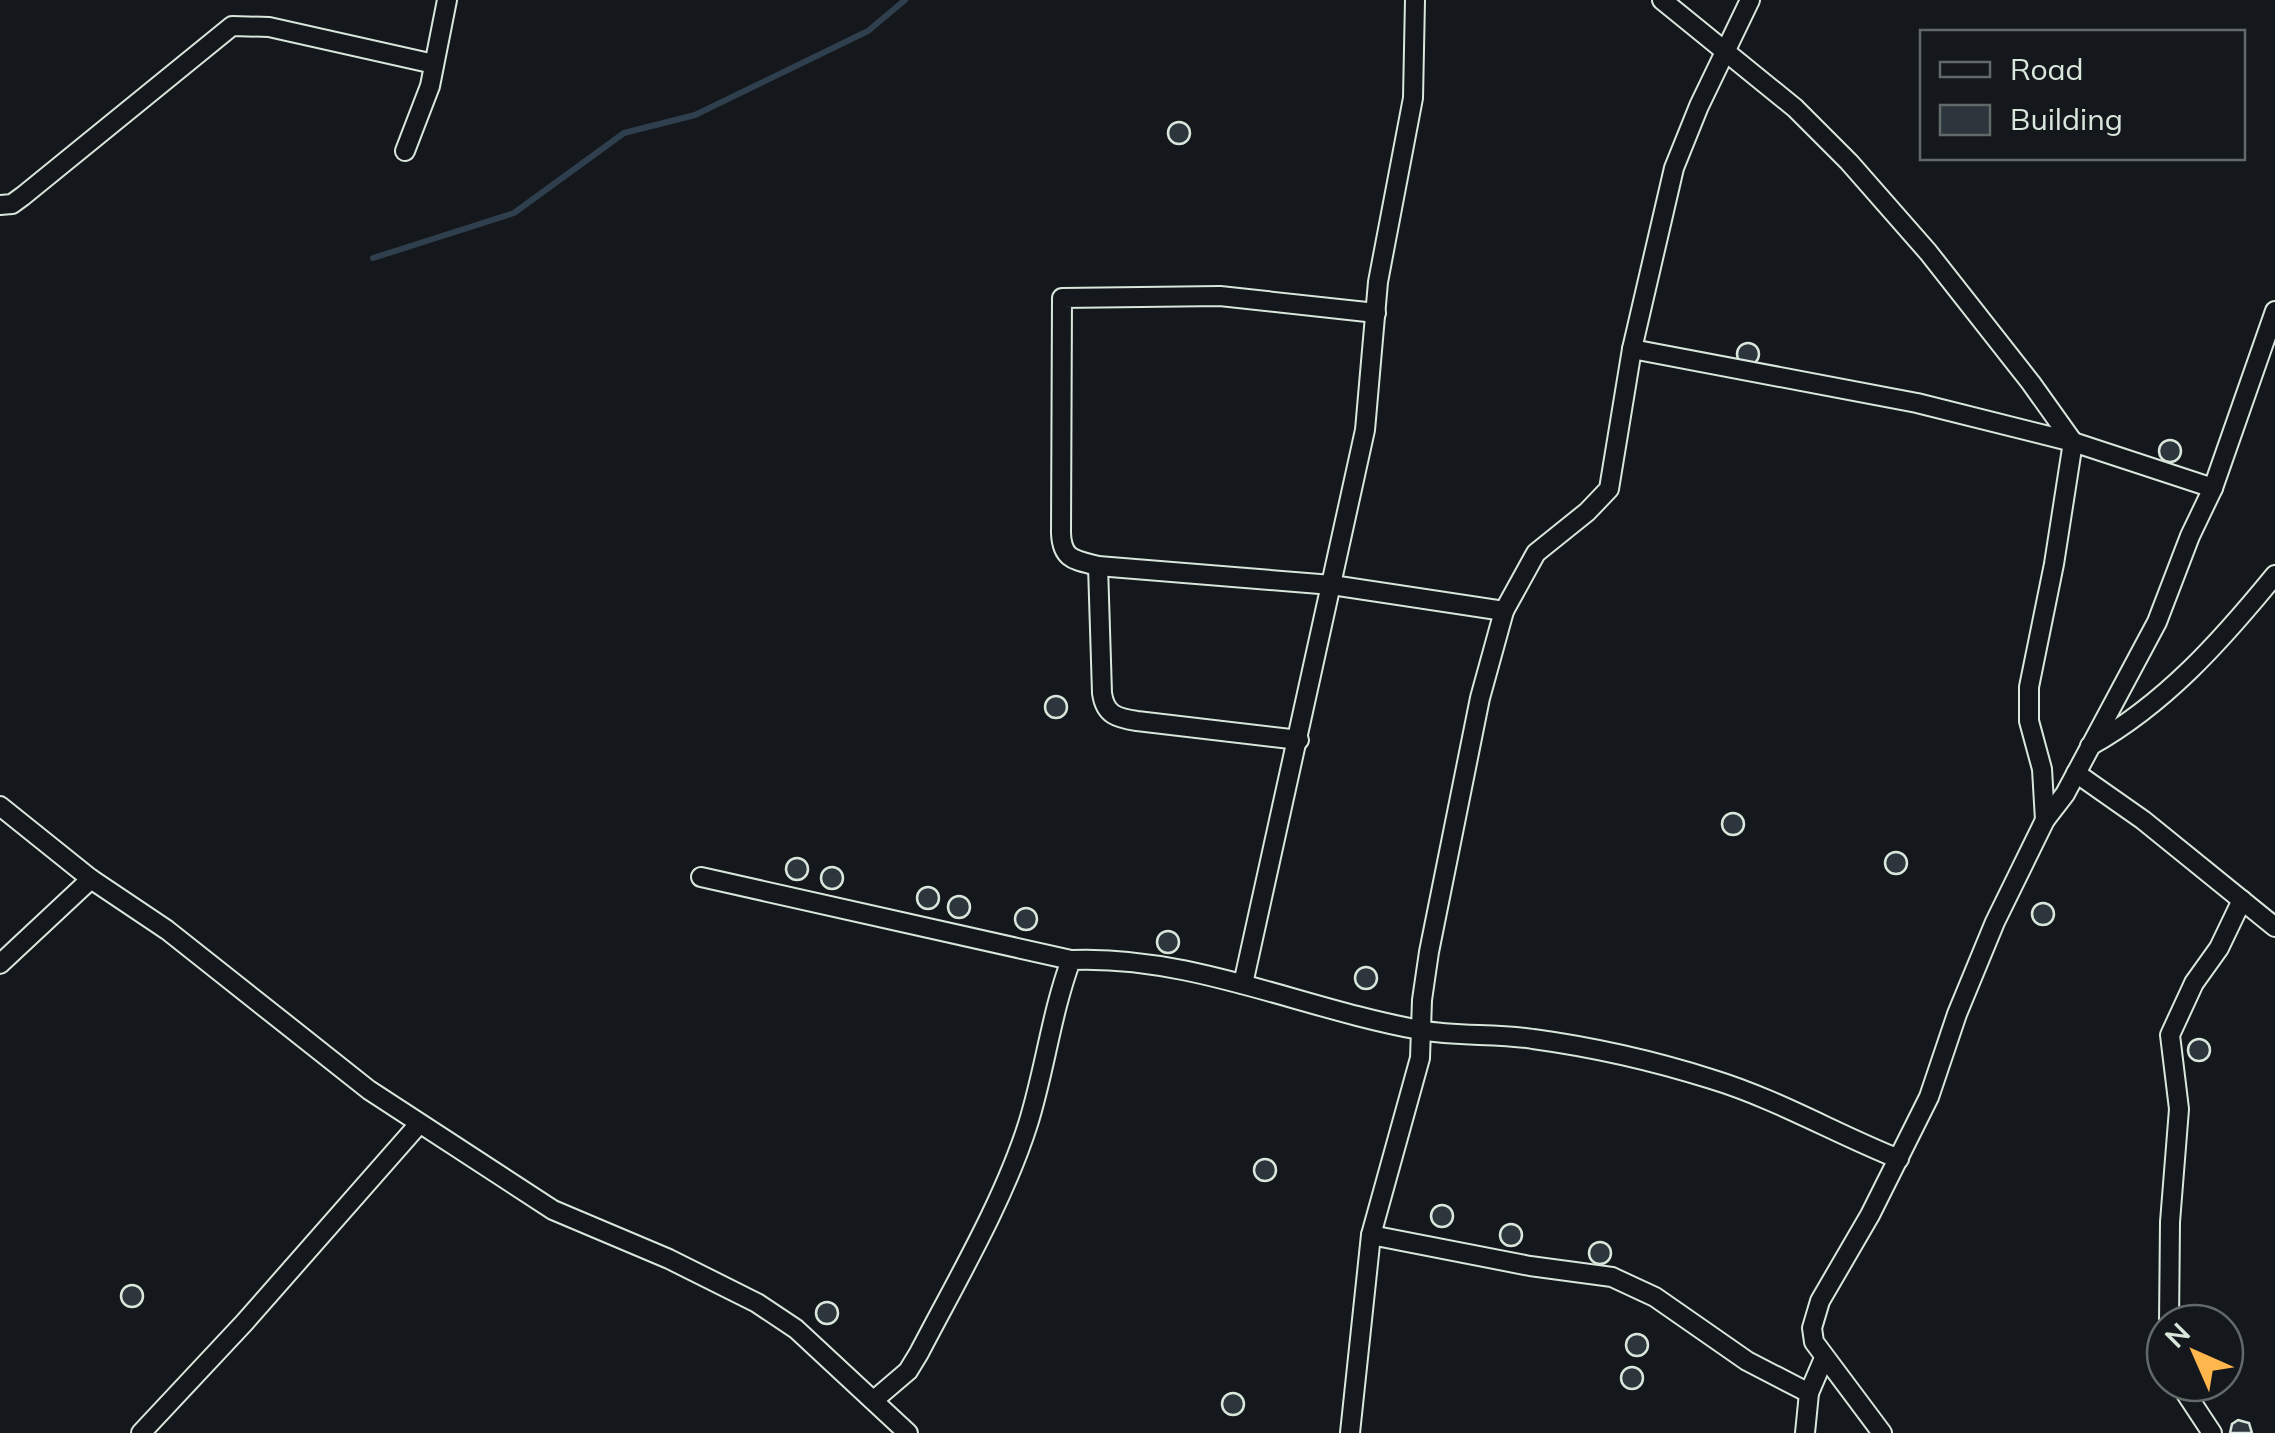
<svg xmlns="http://www.w3.org/2000/svg" width="2275" height="1433" font-family="Mulish,sans-serif">
	<rect width="100%" height="100%" fill="#14181c"/>
	<g fill="none" stroke-linecap="round" stroke-linejoin="round">
		<path stroke="#2f3f4d" stroke-width="6" d="M373,258L514,213L624,133L695,115L868,31L905,0"/>
	</g>
	<g fill="#2c363c" stroke="#d8e6dc" stroke-width="2.5">
		<circle cx="1179" cy="133" r="11"/>
		<circle cx="1748" cy="354" r="11"/>
		<circle cx="2170" cy="451" r="11"/>
		<circle cx="1056" cy="707" r="11"/>
		<circle cx="1733" cy="824" r="11"/>
		<circle cx="1896" cy="863" r="11"/>
		<circle cx="797" cy="869" r="11"/>
		<circle cx="832" cy="878" r="11"/>
		<circle cx="928" cy="898" r="11"/>
		<circle cx="959" cy="907" r="11"/>
		<circle cx="2043" cy="914" r="11"/>
		<circle cx="1026" cy="919" r="11"/>
		<circle cx="1168" cy="942" r="11"/>
		<circle cx="1366" cy="978" r="11"/>
		<circle cx="2199" cy="1050" r="11"/>
		<circle cx="1265" cy="1170" r="11"/>
		<circle cx="1442" cy="1216" r="11"/>
		<circle cx="1511" cy="1235" r="11"/>
		<circle cx="1600" cy="1253" r="11"/>
		<circle cx="132" cy="1296" r="11"/>
		<circle cx="827" cy="1313" r="11"/>
		<circle cx="1637" cy="1345" r="11"/>
		<circle cx="1632" cy="1378" r="11"/>
		<circle cx="1233" cy="1404" r="11"/>
		<path d="M2238,1420L2249,1423L2252,1433H2230L2232,1424Z"/>
	</g>
	<g fill="none" stroke-linecap="round" stroke-linejoin="round">
		<g stroke="#d8e6dc" stroke-width="22">
			<g id="minor">
				<path d="M1662,0L1795,108L1849,162L1928,252L2031,383L2073,442L2054,564L2029,687V721L2042,769L2045,820"/>
				<path d="M405,151L430,86L447,0"/>
				<path d="M0,205L12,204L23,196L232,26L269,27L434,64"/>
				<path d="M1632,349L1917,403L2073,442L2213,488"/>
				<path d="M1098,566L1102,693C1105,715 1117,718 1137,721L1299,740"/>
				<path d="M1504,611L1536,553L1587,512L1609,489L1632,349L1674,168L1699,106L1750,0"/>
				<path d="M2090,746C2165,704 2221,641 2275,575"/>
				<path d="M2076,773L2143,820L2275,927"/>
				<path d="M0,806L91,879L167,930L369,1090L553,1210L669,1259L757,1303L796,1329L908,1433"/>
				<path d="M701,877L1071,960"/>
				<path d="M0,964L91,879"/>
				<path d="M1243,984L1365,430L1378,282L1413,98L1415,0"/>
				<path d="M1371,1235L1530,1266L1612,1277L1655,1297L1747,1361L1809,1393"/>
				<path d="M2169,1323L2170,1222L2179,1109L2170,1035L2194,983L2219,948L2242,900"/>
				<path d="M2179,1383L2212,1433"/>
				<path d="M874,1400L908,1371L919,1353C956,1282 1004,1200 1028,1124C1045,1070 1051,1014 1071,960C1191,955 1303,1009 1420,1030C1457,1037 1496,1033 1533,1039C1592,1047 1654,1061 1711,1079C1777,1099 1836,1134 1899,1159"/>
				<path d="M141,1433L244,1323L419,1124"/>
				<path d="M1350,1433L1371,1235L1420,1058L1422,1000L1429,952L1480,698L1504,611L1332,585L1098,566C1075,560 1062,560 1061,533L1062,298L1220,296L1376,313"/>
				<path d="M1805,1433L1809,1393L1824,1358"/>
				<path d="M1882,1433L1814,1342L1812,1328L1820,1301L1870,1215L1929,1097L1957,1014L1995,922L2045,820L2065,794L2157,622L2190,536L2213,488L2275,311"/>
			</g>
		</g>
		<use href="#minor" stroke="#14181c" stroke-width="18"/>
	</g>
	<rect x="1920" y="30" width="325" height="130" fill="#14181c" stroke="#626a69" stroke-width="2.5"/>
	<rect x="1940" y="62" width="50" height="15" fill="#14181c" stroke="#626a69" stroke-width="2.5"/>
	<text x="2010" y="80" font-size="30" fill="#d8e6dc">Road</text>
	<rect x="1940" y="105" width="50" height="30" fill="#2c363c" stroke="#626a69" stroke-width="2.5"/>
	<text x="2010" y="130" font-size="30" fill="#d8e6dc">Building</text>
	<g transform="translate(2195 1353) rotate(315)"><circle r="48" fill="#14181c" stroke="#626a69" stroke-width="2.5"/>
	<path d="M0-8L18 38L0 25L-18 38Z" fill="#ffb74d"/>
	<text y="-15" font-size="28" font-weight="bold" text-anchor="middle" fill="#d8e6dc">N</text>
	</g>
</svg>
